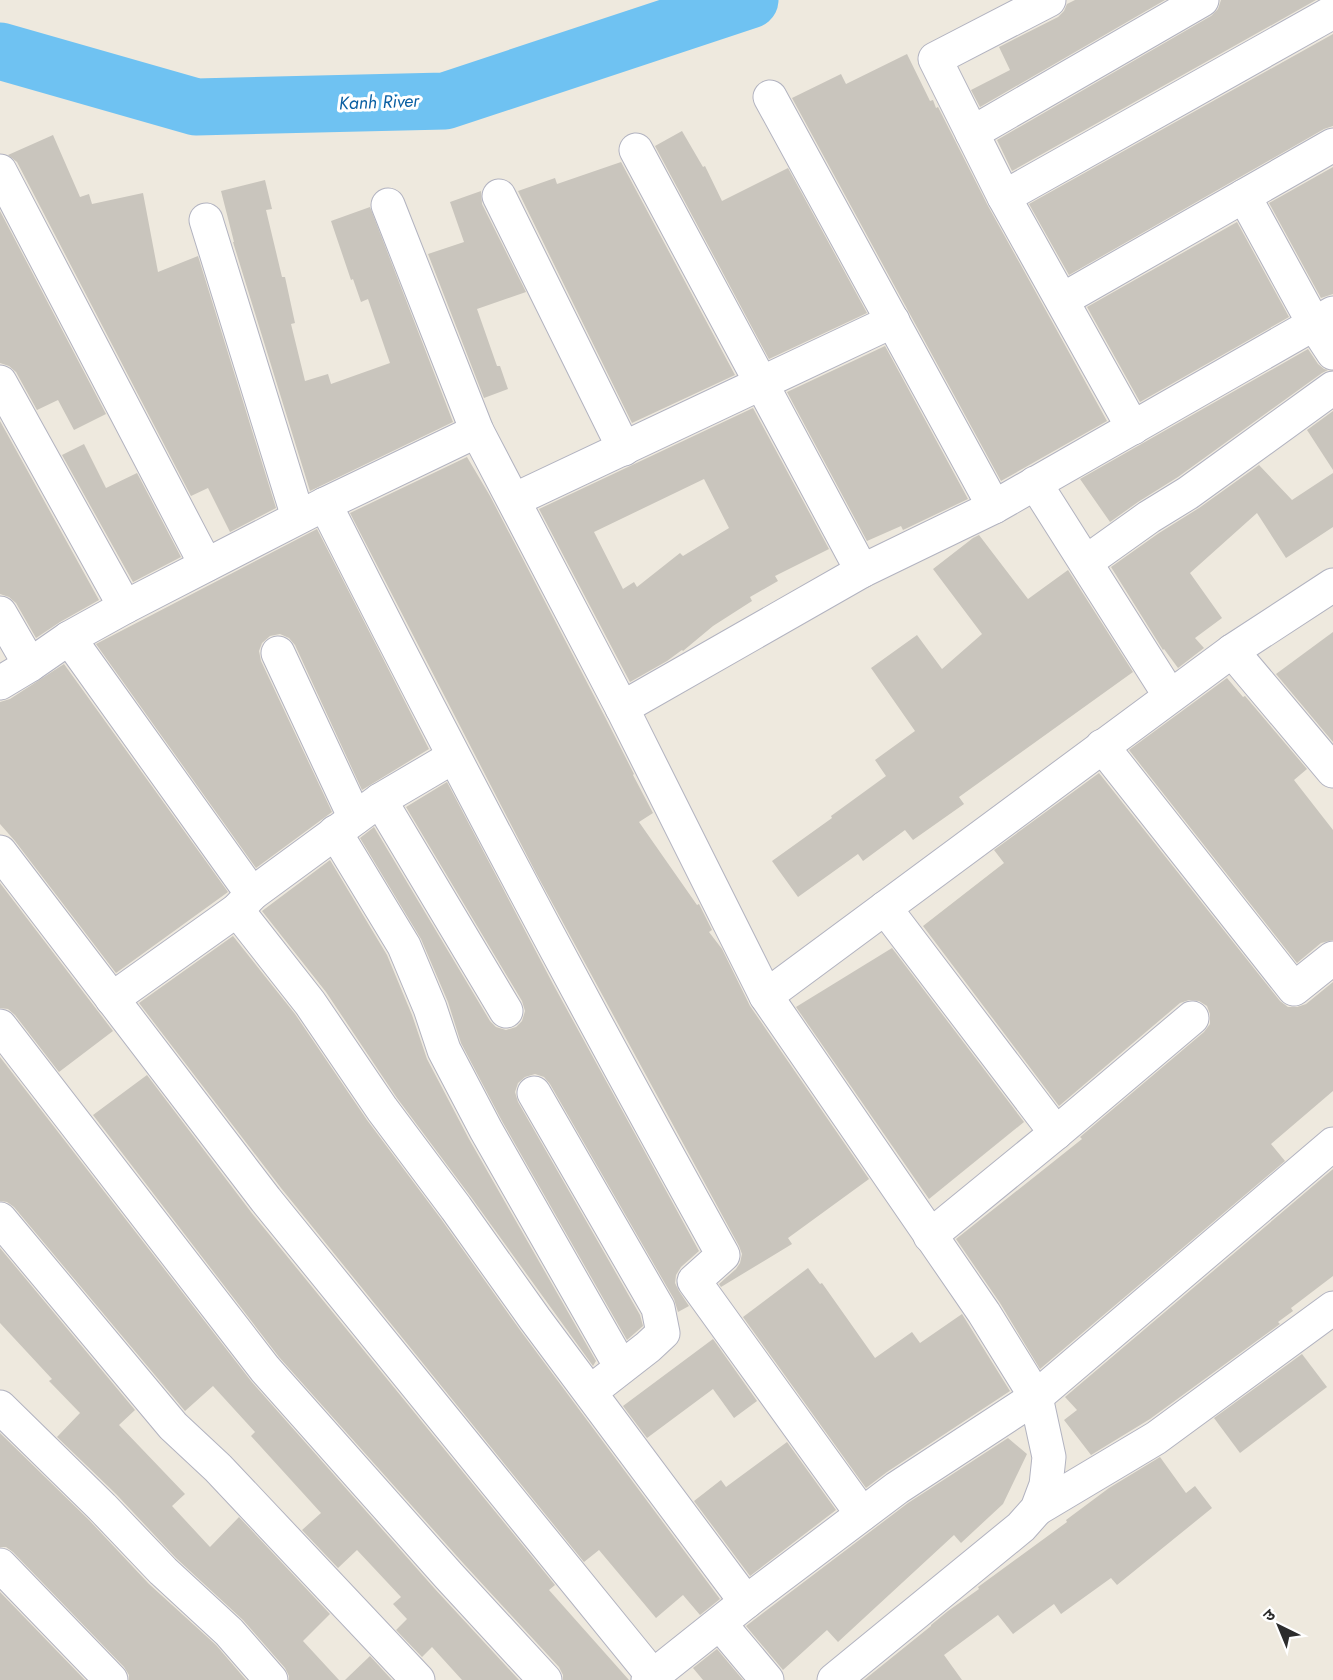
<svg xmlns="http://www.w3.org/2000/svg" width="1333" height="1680" font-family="Jost,'Noto Sans Devanagari',sans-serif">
	<rect width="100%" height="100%" fill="#eee9de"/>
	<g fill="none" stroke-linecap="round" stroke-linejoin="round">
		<path stroke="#6fc2f2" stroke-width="57" d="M0,51L196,107L445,101L750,0"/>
	</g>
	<g fill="#c9c5bd" fill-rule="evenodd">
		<path d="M1075,0H1165L980,107L971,90L1010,70L999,47L1058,17L1064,11L1067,4Z"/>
		<path d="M1221,0H1316L1012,171L997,140L1211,16L1218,9Z"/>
		<path d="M1333,34V126L1324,129L1069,275L1029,204Z"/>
		<path d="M907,54L930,101L933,100L936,108L938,107L988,206L1107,421L1001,481L792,98L841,74L846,84Z"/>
		<path d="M682,131L703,167L705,166L722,201L788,168L867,313L769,359L655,146Z"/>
		<path d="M53,135L80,197L89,194L92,204L143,193L158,272L198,256L276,508L230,532L208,488L191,496L17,162L8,155Z"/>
		<path d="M621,162L735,375L632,423L518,191L555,178L557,184Z"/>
		<path d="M1333,167V294L1321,298L1269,203Z"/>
		<path d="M265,180L272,209L266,210L282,277H285L295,323L291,324L305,381L328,374L331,384L390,363L368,299L361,302L353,279L351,280L331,221L370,207L453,422L310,491L233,242H234L221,191Z"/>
		<path d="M481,191L482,204L526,292L477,309L497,366H500L508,389L484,398L428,254L464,242L450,202Z"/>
		<path d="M0,211L106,414L74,430L58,400L37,410L16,372L9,366L0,363Z"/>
		<path d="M1237,222L1289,317L1140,402L1087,307Z"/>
		<path d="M885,346L968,499L903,530L901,526L867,541L787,392Z"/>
		<path d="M1308,349L1318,364L1324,369L1328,370L1322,373L1178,477L1138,502L1110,522L1080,479Z"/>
		<path d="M753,408L829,549L775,576L778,581L750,597L752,601L713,626L683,651L682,650L667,661L630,682L539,509ZM704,479L729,528L683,556L680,553L637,587L634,582L623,589L594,532Z"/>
		<path d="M1333,411V470L1307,430Z"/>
		<path d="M0,421L99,600L60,622L36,638L16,603L9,597L0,594Z"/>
		<path d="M84,444L106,488L137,473L181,557L133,582L62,455Z"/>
		<path d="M467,457L490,496L605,717L634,774L633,775L653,813L639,822L697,905L699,904L712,930L709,932L722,949L750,1006L869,1179L788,1238L792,1244L721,1287L719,1284L736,1269L740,1263L742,1254L739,1246L536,873L350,513Z"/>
		<path d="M1259,465L1292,500L1333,473V527L1286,558L1257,513L1190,573L1222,618L1195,638L1204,648L1178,668L1164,649L1163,650L1111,567L1159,533L1199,508Z"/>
		<path d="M317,529L429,749L362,790L295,645L289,638L280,634L270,636L262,643L259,651L261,661L332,812L256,868L96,644Z"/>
		<path d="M979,535L1028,599L1068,570L1133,672L959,797L964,804L913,840L905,830L863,861L858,854L798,897L772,861L832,818L831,816L886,776L875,760L915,731L871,668L917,635L942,669L982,634L933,569L973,538Z"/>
		<path d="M1333,632V742L1276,674Z"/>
		<path d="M64,664L228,892L116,973L15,841L0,824V702L10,699Z"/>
		<path d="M1227,678L1243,697L1245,696L1307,769L1294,780L1333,830V940L1321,943L1297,963L1129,750Z"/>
		<path d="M1099,773L1280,1001L1288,1007H1297L1306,1004L1333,982V1091L1271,1144L1285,1161L1040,1369L1000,1303L956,1239L1082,1139L1080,1137L1204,1032L1210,1024V1014L1207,1006L1199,1001L1189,1000L1180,1003L1059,1106L923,926L1004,863L994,850Z"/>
		<path d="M447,782L553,984L699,1251L681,1267L676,1275L675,1283L679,1291L689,1306L678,1312L674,1299L550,1084L544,1077L535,1074L525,1077L518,1083L515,1092L518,1102L640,1315L643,1326L627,1340L502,1121L461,1043L448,1002L421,939L360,838L374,827L490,1021L496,1027L506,1030L516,1027L522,1021L525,1011L522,1001L406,807Z"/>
		<path d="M330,860L387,955L412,1015L427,1059L469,1139L596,1361L593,1366L471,1197L397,1098L326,992L262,911Z"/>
		<path d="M0,883L113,1031L59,1072L15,1015L8,1009L0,1008Z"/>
		<path d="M233,936L295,1014L367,1120L441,1219L520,1330L720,1599L700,1615L683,1595L656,1618L599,1550L584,1562L281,1188L139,1003Z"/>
		<path d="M892,948L1024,1122L929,1199L796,1007Z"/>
		<path d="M0,1057L251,1381L435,1589L519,1680H462L432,1647L422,1657L396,1630L407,1619L393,1604L401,1597L357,1550L338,1568L302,1530L321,1513L251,1436L255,1432L213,1386L185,1411L14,1207L7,1202L0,1201Z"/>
		<path d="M147,1075L251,1212L555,1585L549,1590L629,1680H563V1675L559,1667L463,1563L279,1357L93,1115Z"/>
		<path d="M1333,1169V1276L1291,1308L1293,1311L1278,1322L1280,1324L1150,1419L1091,1455L1064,1420L1077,1410L1065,1397Z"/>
		<path d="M0,1248L135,1410L119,1425L185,1494L172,1506L210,1547L239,1517L330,1614L303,1641L339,1680H289V1676L285,1668L243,1620L176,1558L116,1494L57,1437L80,1413L49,1381L52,1379L0,1323Z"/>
		<path d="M808,1268L820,1284L822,1283L875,1358L912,1332L920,1343L962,1314L1010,1391L887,1472L866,1488L743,1317Z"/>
		<path d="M713,1339L757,1401L734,1418L713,1389L647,1438L623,1406Z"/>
		<path d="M1302,1354L1327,1387L1240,1453L1214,1418Z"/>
		<path d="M0,1433L89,1520L149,1584L216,1645L246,1680H129V1675L124,1667L13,1552L6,1547H0Z"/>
		<path d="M1008,1438L1027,1454L1003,1504L961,1543L954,1535L838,1642L827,1630L783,1670L746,1626L908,1503Z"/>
		<path d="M787,1442L836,1510L750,1576L694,1501L721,1480L726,1487Z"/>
		<path d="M1160,1457L1186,1493L1195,1486L1212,1508L1117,1585L1111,1578L1061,1614L1054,1604L1013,1634L998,1615L944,1655L962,1680H864L931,1626V1625L948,1611L979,1589L978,1587L1067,1522L1066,1520L1109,1488Z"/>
		<path d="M0,1592L85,1680H0Z"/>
		<path d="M717,1649L743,1680H703L693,1668Z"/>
		<path d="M370,1656L392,1680H345Z"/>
	</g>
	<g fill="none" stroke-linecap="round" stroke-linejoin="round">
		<g stroke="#b2b3c0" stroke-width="35">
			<g id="minor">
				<path d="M1049,0L935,59L1004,197L1133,428"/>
				<path d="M770,97L994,507"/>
				<path d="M972,133L1202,0"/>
				<path d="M636,150L862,571"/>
				<path d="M0,171L206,565"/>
				<path d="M499,196L624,449"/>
				<path d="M1244,196L1314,324L1333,353"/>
				<path d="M1004,197L1333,12"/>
				<path d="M388,205L477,431L622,708L766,996L984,1313L1036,1397L1049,1457L1046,1485L1037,1509L1021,1527L834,1680"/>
				<path d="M206,220L298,517"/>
				<path d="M1062,300L1333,145"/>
				<path d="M0,382L125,607"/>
				<path d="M1035,483L1170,696"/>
				<path d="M514,500L893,321"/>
				<path d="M325,504C452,757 585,1007 723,1255L694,1281L862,1514"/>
				<path d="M1086,562L1149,517L1188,493L1333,388"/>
				<path d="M0,613L30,665"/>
				<path d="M69,638L252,894"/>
				<path d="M1232,651L1333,771"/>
				<path d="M278,653L355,818"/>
				<path d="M0,683L30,665L69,638L125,607L325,504L477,431"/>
				<path d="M622,708L862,571L994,507L1333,313"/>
				<path d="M1102,746L1294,989L1333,958"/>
				<path d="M380,800L506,1011"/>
				<path d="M335,832L404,946L430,1008L444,1050L486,1130L621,1367"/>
				<path d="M0,852L266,1200L653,1676"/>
				<path d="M885,908L1056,1133"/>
				<path d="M237,910L310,1003L382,1109L456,1208L535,1319L746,1602"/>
				<path d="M766,996L1232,651L1333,585"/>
				<path d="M112,999L237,910L252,894L380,800L453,757"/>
				<path d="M0,1026L265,1369L449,1576L545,1680"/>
				<path d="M534,1093L658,1308L663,1333L648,1347L603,1382"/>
				<path d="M0,1219L173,1426L218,1468L418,1680"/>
				<path d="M930,1236L1056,1133L1192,1018"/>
				<path d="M0,1407L102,1507L163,1571L229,1632L271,1680"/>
				<path d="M1037,1509L1156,1438L1333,1308"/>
				<path d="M0,1565L111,1680"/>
				<path d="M720,1624L767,1680"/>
				<path d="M648,1680L746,1602L897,1488L1036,1397L1333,1144"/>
			</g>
		</g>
		<use href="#minor" stroke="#fff" stroke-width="33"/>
	</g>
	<g text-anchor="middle" stroke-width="6" stroke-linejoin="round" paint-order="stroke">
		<g font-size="18" font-style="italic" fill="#0a5fa2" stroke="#fff">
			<text transform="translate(379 102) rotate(-2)" y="6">Kanh River</text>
		</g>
	</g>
	<g transform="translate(1279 1626) rotate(317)" stroke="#ffffff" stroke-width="4.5" paint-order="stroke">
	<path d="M0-4.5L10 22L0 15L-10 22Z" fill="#2c2c2c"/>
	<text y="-9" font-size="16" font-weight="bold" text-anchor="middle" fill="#2c2c2c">उ</text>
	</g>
</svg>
